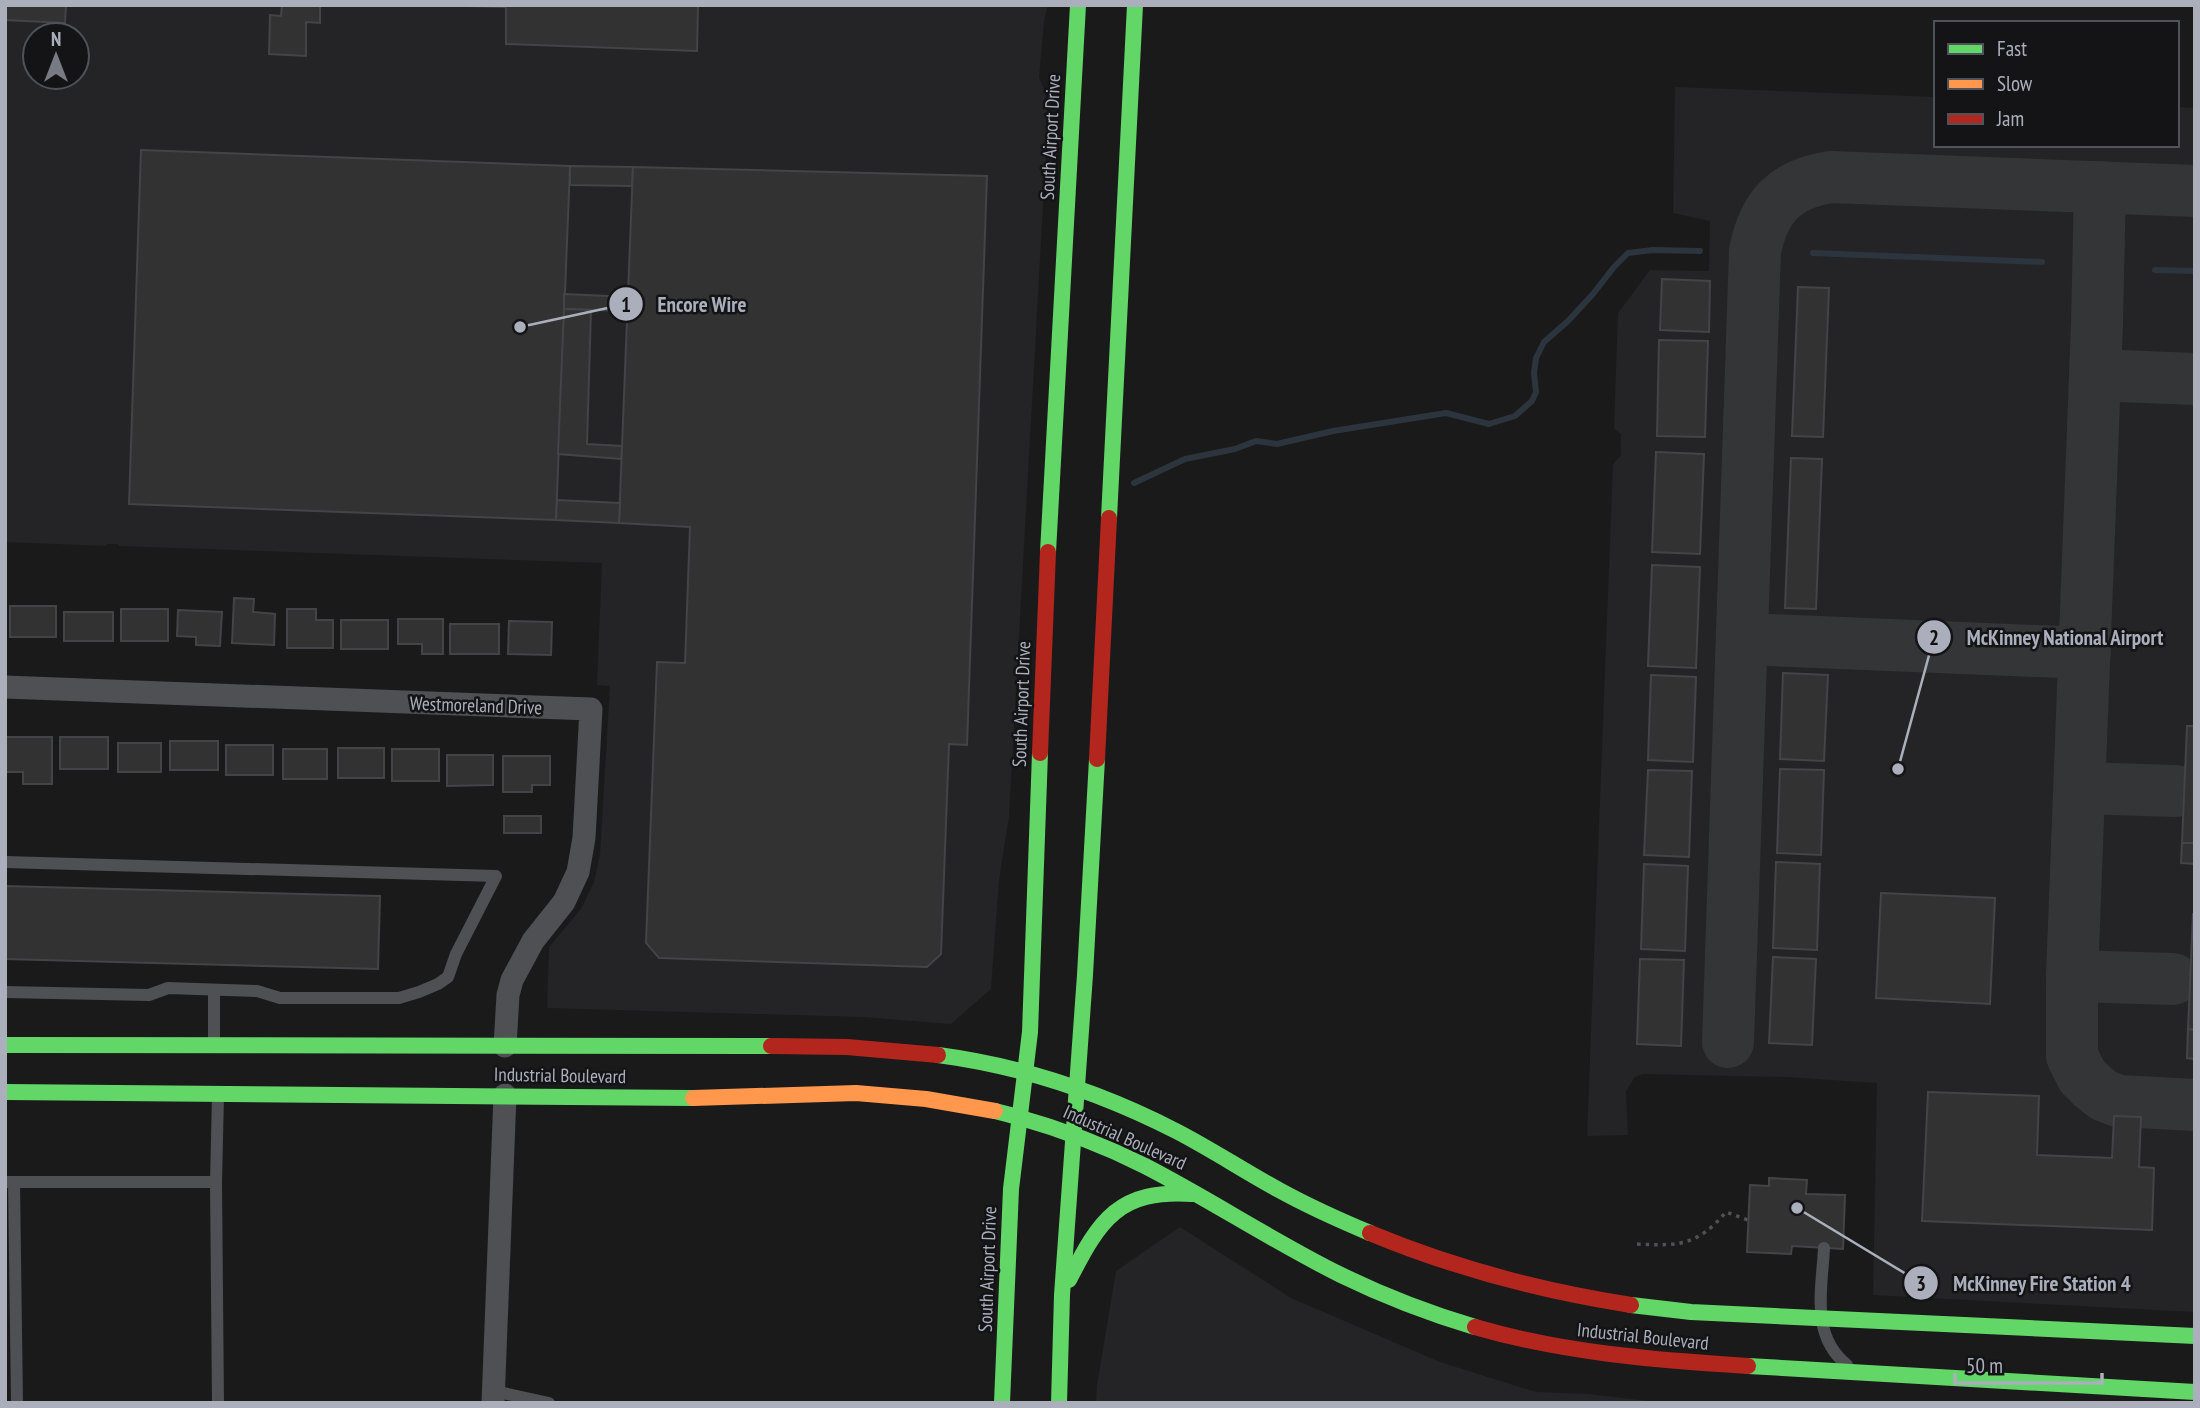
<svg xmlns="http://www.w3.org/2000/svg" width="2200" height="1408" font-family="'PT Sans Narrow',sans-serif">
	<rect width="100%" height="100%" fill="#1a1a1b"/>
	<g fill="#242427" fill-rule="evenodd">
		<path d="M5,5H1048L1044,21L1039,78L1045,91L1048,115L1009,816L999,880L991,989L951,1024L863,1017L547,1008L549,947L581,909L594,882L600,855L610,686L597,685L602,563L118,546V544H107L106,546L5,542ZM35,35H77V77H35Z"/>
		<path d="M1675,87L1936,97V145H2177V107L2195,108V1312L1873,1295L1877,1083L1785,1077L1643,1074L1635,1077L1626,1091L1628,1135L1587,1136L1613,464L1621,455V434L1614,429L1618,313L1650,270L1709,271L1710,221L1673,213Z"/>
		<path d="M1180,1227L1291,1298L1440,1362L1536,1392L1589,1394L1665,1403H1096L1097,1385L1116,1271Z"/>
	</g>
	<g fill="none" stroke-linecap="round" stroke-linejoin="round">
		<g stroke="#2c353e" stroke-width="6">
			<path d="M1813,253L2042,262"/>
			<path d="M2155,270L2195,271"/>
			<path d="M1134,483L1185,459L1235,449L1256,441L1277,444L1333,431L1446,413L1489,424L1515,416L1532,401L1536,392L1534,373L1536,358L1544,342L1568,321L1593,294L1614,267L1628,253L1653,250L1700,251"/>
		</g>
		<g stroke="#343537" stroke-width="52">
			<path d="M2100,187L2097,323L2072,976V1056L2082,1076L2092,1086L2103,1095L2118,1101L2195,1105"/>
			<path d="M2095,375L2195,379"/>
			<path d="M1744,639L2085,653"/>
			<path d="M2080,788L2176,791"/>
			<path d="M2072,976L2173,979"/>
			<path d="M1728,1042L1755,251C1764,206 1785,184 1831,177L2195,191"/>
		</g>
	</g>
	<g fill="#323233" stroke="#434447" stroke-width="2">
		<path d="M5,5H66L65,23L5,20Z"/>
		<path d="M282,5H320V23L306,22V56L269,54L270,15L281,16Z"/>
		<path d="M425,5H698L697,51L506,44V7Z"/>
		<path d="M141,150L570,166L556,520L129,504Z"/>
		<path d="M570,166L633,167L632,186L570,185Z"/>
		<path d="M633,167L987,176L967,745L949,744L941,954L927,967L659,958L646,943L657,662L685,663L690,527L619,523Z"/>
		<path d="M1662,279L1710,281L1709,332L1660,330Z"/>
		<path d="M1798,287L1829,288L1823,437L1792,436Z"/>
		<path d="M564,294L629,297L628,311L564,309Z"/>
		<path d="M564,309L591,310L587,444L622,446L621,459L558,454Z"/>
		<path d="M1659,340L1708,341L1705,437L1657,436Z"/>
		<path d="M1656,452L1704,454L1700,554L1652,552Z"/>
		<path d="M1791,458L1822,459L1816,609L1785,608Z"/>
		<path d="M557,500L620,503L619,523L556,520Z"/>
		<path d="M1652,565L1700,567L1696,668L1648,666Z"/>
		<path d="M234,598L254,599L253,612L275,614L274,645L232,643Z"/>
		<rect x="10" y="606" width="46" height="31"/>
		<rect x="121" y="609" width="47" height="32"/>
		<path d="M287,609H316V620H333V648H287Z"/>
		<path d="M178,610L222,612L220,646L196,645V637L177,636Z"/>
		<rect x="64" y="612" width="49" height="29"/>
		<path d="M398,619H443V654H422V644H398Z"/>
		<rect x="341" y="620" width="47" height="29"/>
		<path d="M509,621L552,622L551,655L508,654Z"/>
		<rect x="450" y="624" width="49" height="30"/>
		<path d="M1783,673L1828,675L1824,761L1780,759Z"/>
		<path d="M1651,675L1696,677L1693,762L1648,760Z"/>
		<path d="M2187,726H2195V843H2182Z"/>
		<path d="M6,737H52V784H23V772H6Z"/>
		<rect x="60" y="737" width="48" height="32"/>
		<rect x="170" y="741" width="48" height="29"/>
		<rect x="118" y="743" width="43" height="29"/>
		<rect x="226" y="745" width="47" height="30"/>
		<rect x="338" y="748" width="46" height="30"/>
		<rect x="283" y="749" width="44" height="30"/>
		<rect x="392" y="749" width="47" height="32"/>
		<path d="M447,755H493V785L447,786Z"/>
		<path d="M503,756H550V785H532V792H503Z"/>
		<path d="M1780,769L1824,770L1821,855L1777,853Z"/>
		<path d="M1648,770L1692,771L1689,857L1644,855Z"/>
		<rect x="504" y="816" width="37" height="17"/>
		<path d="M2182,843H2195V864L2181,863Z"/>
		<path d="M1776,862L1820,864L1817,950L1773,948Z"/>
		<path d="M1644,864L1688,866L1685,951L1641,949Z"/>
		<path d="M5,886L380,896L378,969L5,959Z"/>
		<path d="M1881,893L1995,898L1990,1004L1876,998Z"/>
		<path d="M2193,914H2195V1030L2188,1029Z"/>
		<path d="M1773,957L1816,959L1812,1045L1769,1043Z"/>
		<path d="M1640,959L1684,960L1681,1046L1637,1044Z"/>
		<path d="M2188,1029L2195,1030V1059L2187,1058Z"/>
		<path d="M1928,1092L2039,1096L2037,1155L2112,1158L2114,1116L2141,1117L2139,1167L2154,1168L2152,1230L1922,1221Z"/>
		<path d="M1769,1178L1807,1180L1806,1194L1845,1195L1843,1249L1792,1246L1791,1254L1747,1252L1750,1185L1769,1186Z"/>
	</g>
	<g fill="none" stroke-linecap="round" stroke-linejoin="round">
		<path stroke="#505155" stroke-width="3.5" stroke-dasharray="3.5 5" stroke-linecap="butt" d="M1637,1244C1679,1246 1697,1246 1726,1212L1748,1220"/>
		<g stroke="#4e5054" stroke-width="12">
			<path d="M5,862L496,876L456,954L448,977L438,984L419,992L399,998H280L257,991L168,988L149,995L5,992"/>
			<path d="M214,1043V991"/>
			<path d="M5,1182H216L218,1096"/>
			<path d="M14,1182L17,1403"/>
			<path d="M216,1182L218,1403"/>
			<path d="M1824,1248C1822,1289 1810,1335 1847,1365"/>
			<path d="M494,1391L549,1403"/>
		</g>
		<g stroke="#4e5054" stroke-width="23">
			<path d="M5,687L591,709L584,838L578,872L564,902L533,941L512,980L508,995L505,1046"/>
			<path d="M493,1403L505,1095"/>
		</g>
		<g stroke="#63d668" stroke-width="16">
			<path d="M1109,518L1135,5"/>
			<path d="M1048,552L1078,5"/>
			<path d="M5,1045L771,1046"/>
			<path d="M938,1055C1021,1066 1102,1093 1176,1131C1211,1149 1244,1171 1279,1190C1308,1206 1339,1220 1370,1233"/>
			<path d="M5,1092L693,1098"/>
			<path d="M995,1111C1047,1124 1097,1142 1145,1166C1211,1200 1274,1242 1341,1275C1384,1296 1428,1313 1475,1327"/>
			<path d="M1069,1280C1100,1219 1119,1189 1193,1194"/>
			<path d="M1631,1305L1691,1312L2195,1336"/>
			<path d="M1748,1366L2195,1392"/>
			<path d="M1002,1403L1011,1189L1030,1032L1040,753"/>
			<path d="M1059,1403L1062,1295L1085,975L1097,759"/>
		</g>
		<path stroke="#ff974d" stroke-width="16" d="M693,1098L856,1093L926,1099L995,1111"/>
		<g stroke="#b3261e" stroke-width="16">
			<path d="M1040,753L1048,552"/>
			<path d="M1097,759L1109,518"/>
			<path d="M771,1046L847,1047L938,1055"/>
			<path d="M1370,1233C1454,1268 1541,1291 1631,1305"/>
			<path d="M1475,1327C1564,1353 1655,1360 1748,1366"/>
		</g>
	</g>
	<g text-anchor="middle" stroke-width="5" stroke-linejoin="round" paint-order="stroke">
		<g font-size="19" fill="#abafbc" stroke="#141417">
			<text transform="translate(1050 137) rotate(-87)" y="7">South Airport Drive</text>
			<text transform="translate(1021 704) rotate(-88)" y="7">South Airport Drive</text>
			<text transform="translate(476 705) rotate(2)" y="7">Westmoreland Drive</text>
			<text transform="translate(560 1075) rotate(1)" y="7">Industrial Boulevard</text>
			<text transform="translate(1125 1137) rotate(24)" y="7">Industrial Boulevard</text>
			<text transform="translate(987 1269) rotate(-88)" y="7">South Airport Drive</text>
			<text transform="translate(1643 1336) rotate(6)" y="7">Industrial Boulevard</text>
		</g>
	</g>
	<path fill="none" stroke="#abafbc" stroke-width="2.5" d="M520 327L626 304M1898 769L1934 637M1797 1208L1921 1283"/>
	<g fill="#abafbc" stroke="#141417" stroke-width="2.5">
		<circle cx="520" cy="327" r="7"/>
		<circle cx="1898" cy="769" r="7"/>
		<circle cx="1797" cy="1208" r="7"/>
		<circle cx="626" cy="304" r="18"/>
		<circle cx="1934" cy="637" r="18"/>
		<circle cx="1921" cy="1283" r="18"/>
	</g>
	<g font-size="21" text-anchor="middle" font-weight="bold" fill="#111">
		<text x="626" y="312">1</text>
		<text x="1934" y="645">2</text>
		<text x="1921" y="1291">3</text>
	</g>
	<g font-size="21" text-anchor="middle" font-weight="bold" fill="#abafbc" stroke="#141417" stroke-width="5" stroke-linejoin="round" paint-order="stroke">
		<text x="702" y="312">Encore Wire</text>
		<text x="2065" y="645">McKinney National Airport</text>
		<text x="2042" y="1291">McKinney Fire Station 4</text>
	</g>
	<rect width="2200" height="1408" fill="none" stroke="#abafbc" stroke-width="14"/>
	<rect x="1934" y="21" width="245" height="126" fill="#141417" stroke="#505259" stroke-width="2"/>
	<rect x="1948" y="44" width="35" height="10" fill="#63d668" stroke="#505259" stroke-width="2"/>
	<text x="1997" y="56" font-size="21" fill="#abafbc">Fast</text>
	<rect x="1948" y="79" width="35" height="10" fill="#ff974d" stroke="#505259" stroke-width="2"/>
	<text x="1997" y="91" font-size="21" fill="#abafbc">Slow</text>
	<rect x="1948" y="114" width="35" height="10" fill="#b3261e" stroke="#505259" stroke-width="2"/>
	<text x="1997" y="126" font-size="21" fill="#abafbc">Jam</text>
	<g transform="translate(56 56)"><circle r="33" fill="#141417" stroke="#505259" stroke-width="2"/>
	<path d="M0-5L12 26L0 18L-12 26Z" fill="#787b84"/>
	<text y="-10" font-size="19" font-weight="bold" text-anchor="middle" fill="#abafbc">N</text>
	</g>
	<path d="M1955 1373v10h147v-10" fill="none" stroke="#abafbc" stroke-width="3.5"/>
	<text x="1966" y="1373" font-size="21" fill="#abafbc" stroke="#141417" stroke-width="5" paint-order="stroke">50 m</text>
</svg>
